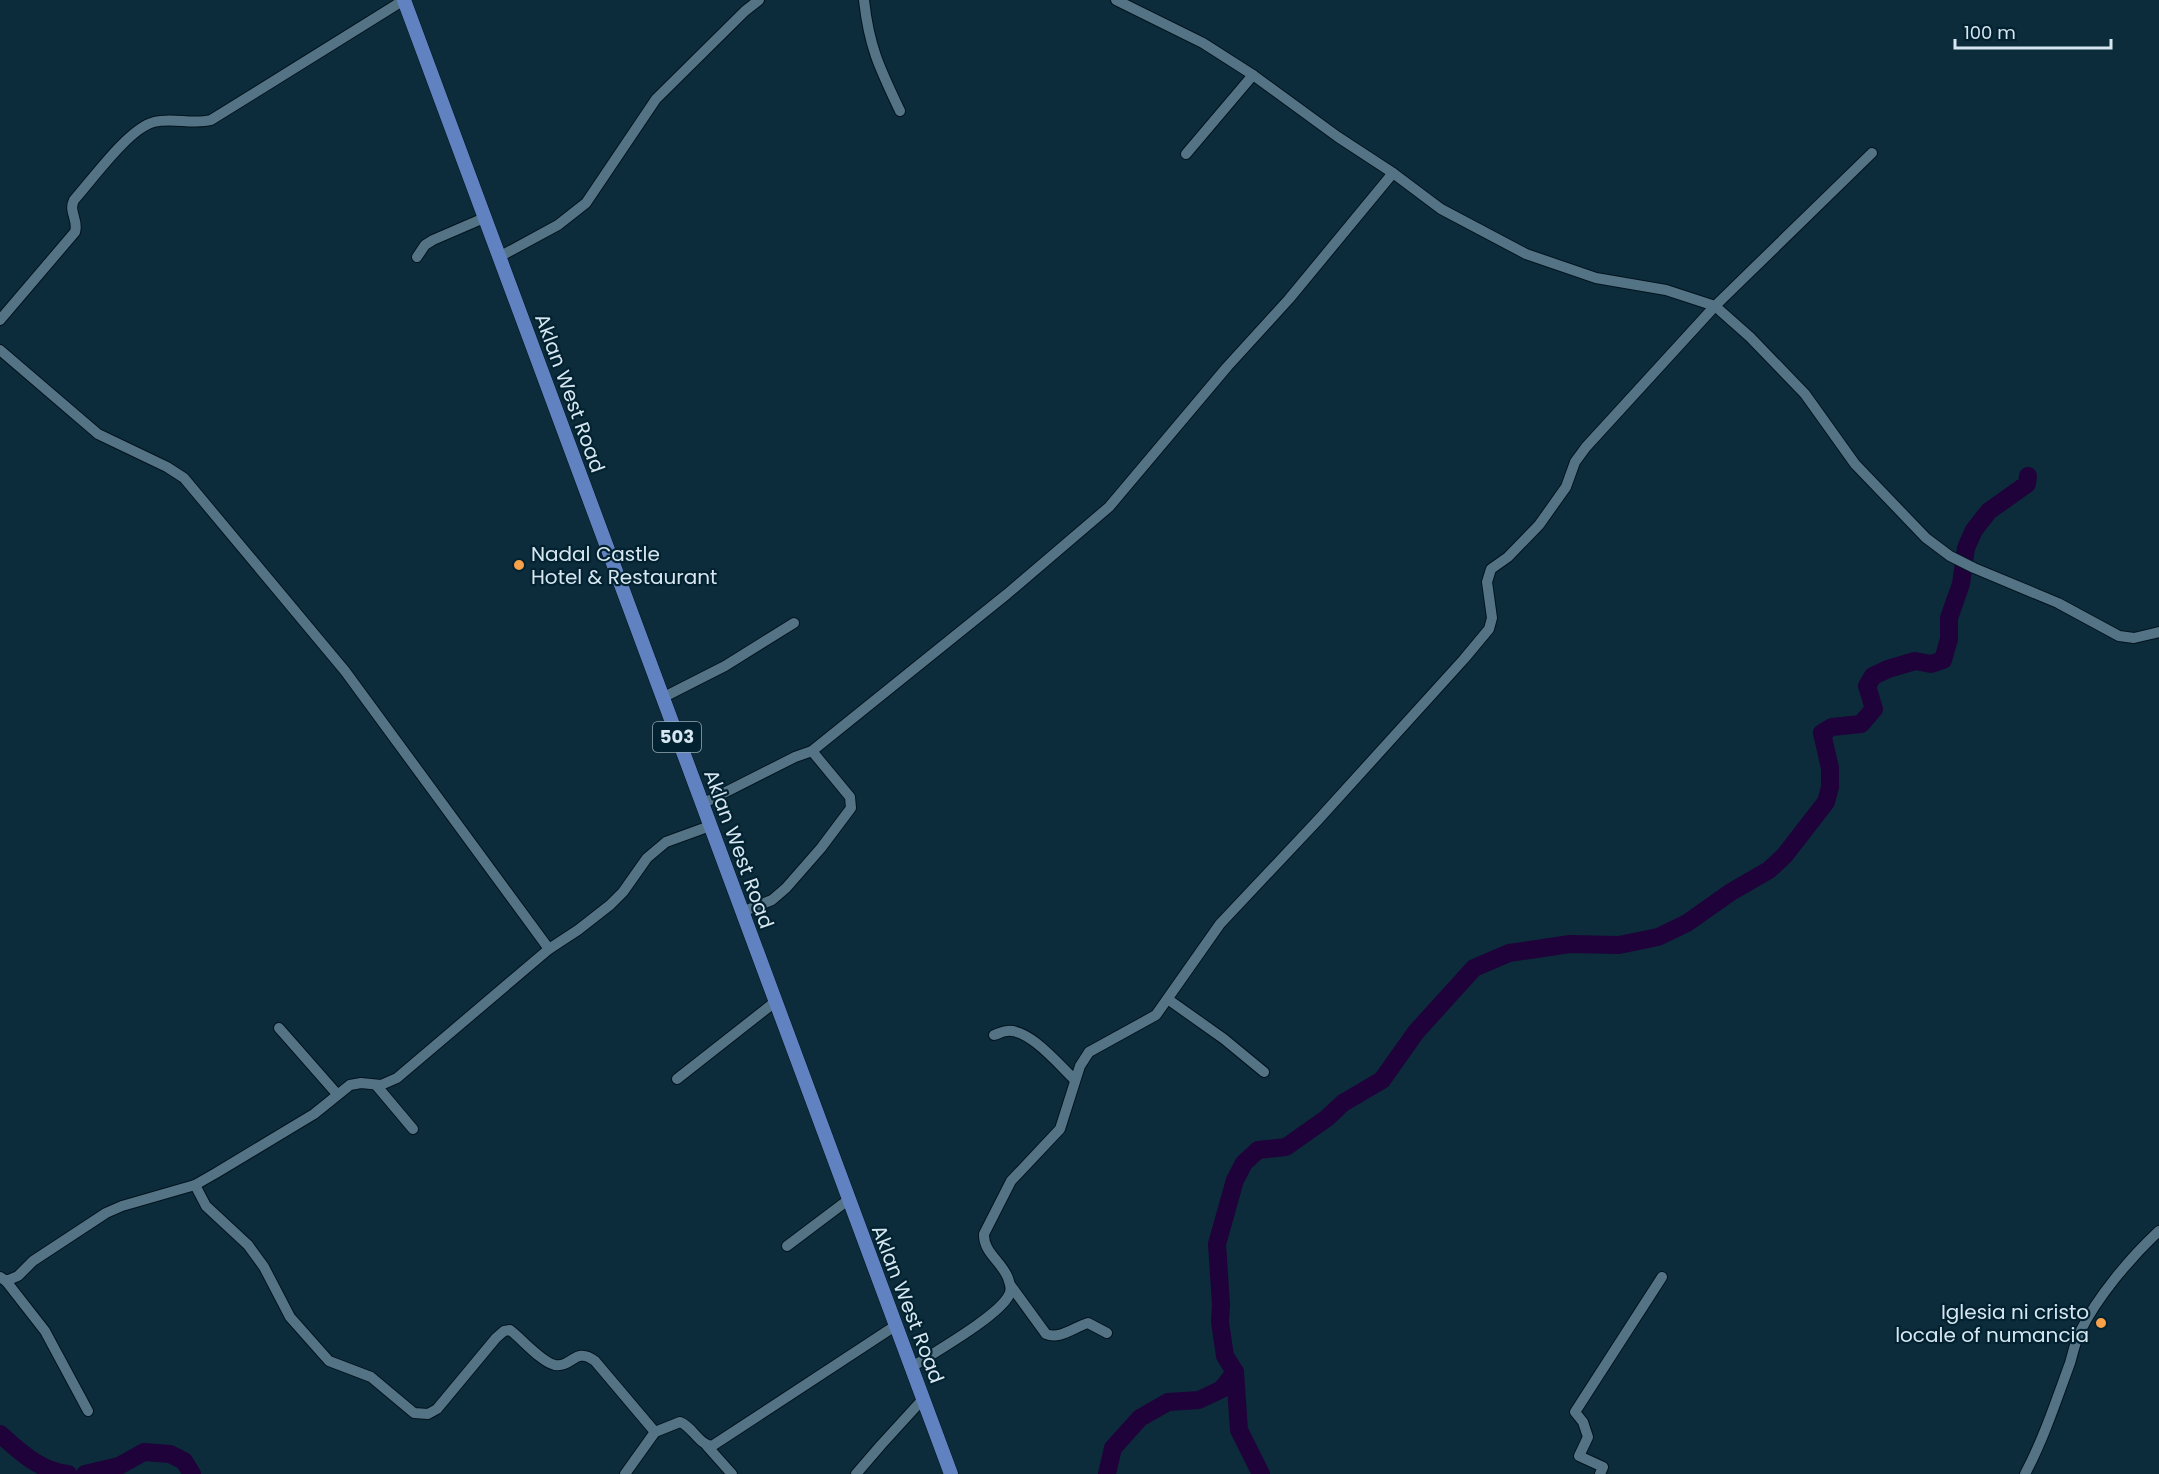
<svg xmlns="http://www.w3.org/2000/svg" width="2159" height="1474" font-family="Poppins,sans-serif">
	<rect width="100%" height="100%" fill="#0d2c3b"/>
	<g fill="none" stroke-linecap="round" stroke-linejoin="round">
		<g stroke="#1e0239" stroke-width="18">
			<path d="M0,1434C20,1452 40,1471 68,1474"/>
			<path d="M85,1474L119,1466L144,1452L170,1454L184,1461L192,1474"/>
			<path d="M1107,1474L1113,1448L1140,1418L1168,1402L1199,1400L1222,1389L1235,1372"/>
			<path d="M1261,1474L1239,1430L1235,1372L1225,1356L1220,1322L1221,1304L1217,1244L1235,1180L1244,1163L1258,1150L1286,1147L1327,1118L1343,1103L1382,1080L1416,1032L1474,968L1509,953L1570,944L1619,945L1658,937L1687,923L1731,892L1769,870L1785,855L1826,802L1830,787V768L1822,733L1832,727L1861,724L1874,709L1867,686L1873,676L1888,669L1915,661L1931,664L1943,660L1949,639V618L1961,584L1966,548L1974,530L1989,511L2027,484L2028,476"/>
		</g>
		<g stroke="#00131e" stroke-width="12">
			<g id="minor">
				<path d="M864,0C869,47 880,69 900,111"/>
				<path d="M1116,0L1203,43L1253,75L1338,137L1393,173L1441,209L1526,254L1596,278L1666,290L1715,306L1750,337L1805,394L1855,464L1926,538L1950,556L1974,568L2058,603L2119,636L2134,638L2159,632"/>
				<path d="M1186,154L1253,75"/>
				<path d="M417,257L425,245L433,240L484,218"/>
				<path d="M499,257L558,225L586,203L656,99L745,11L759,0"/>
				<path d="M0,320L75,232C79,220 68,212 74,200C92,180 129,128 154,122C173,117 192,125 211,120L404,0"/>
				<path d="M0,350L98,434L167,467L184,478L345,671L549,949"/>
				<path d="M662,698L725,666L794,623"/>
				<path d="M702,804L795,757L812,751L1007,594L1109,507L1227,367L1289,299L1393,173"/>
				<path d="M742,912L772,900L786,888L821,848L851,808L850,797L812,751"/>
				<path d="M1169,1000L1224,1039L1264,1072"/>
				<path d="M279,1028L337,1094"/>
				<path d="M994,1035C998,1034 1003,1031 1007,1031C1029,1028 1060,1066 1075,1080"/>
				<path d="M677,1079L775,1002"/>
				<path d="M376,1085L413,1129"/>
				<path d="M195,1185L206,1206L248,1245L264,1267L290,1317L329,1361L371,1377L414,1413L428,1414L437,1409L496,1338L504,1331L510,1330C522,1339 541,1362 555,1365C572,1368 575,1346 595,1361L655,1432"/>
				<path d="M787,1246L848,1200"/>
				<path d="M0,1277L6,1281L18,1276L33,1261L106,1213L122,1206L195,1185L216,1173L314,1114L350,1085L361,1083L381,1085L397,1078L549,949L578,930L610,905L623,892L647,858L666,842L710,826"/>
				<path d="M6,1281L45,1331L88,1411"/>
				<path d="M1011,1286L1046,1334C1060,1340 1074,1327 1088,1323L1107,1333"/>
				<path d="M912,1367C933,1353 999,1316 1009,1295C1012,1289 1010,1284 1008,1278C1002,1262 983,1252 984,1234L1011,1181L1060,1129L1080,1066L1089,1052L1156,1015L1220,924L1318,820L1464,659L1489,629L1492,618L1487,582L1491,569L1508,557L1539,525L1566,487L1575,462L1586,447L1715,306L1872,153"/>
				<path d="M707,1446L732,1474"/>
				<path d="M625,1474L655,1432L680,1422C693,1427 698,1444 712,1446L895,1326"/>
				<path d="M856,1474L881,1445L923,1399"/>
				<path d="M1600,1474L1603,1467L1579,1456L1588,1437L1583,1422L1575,1412L1662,1277"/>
				<path d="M2025,1474C2044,1438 2056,1401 2070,1363C2073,1353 2075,1342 2080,1332C2097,1297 2130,1258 2159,1231"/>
			</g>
		</g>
		<g stroke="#00131e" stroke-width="15">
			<path id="major" d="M404,0L951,1474"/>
		</g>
		<use href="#minor" stroke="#547385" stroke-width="10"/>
		<use href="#major" stroke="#6182c0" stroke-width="14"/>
	</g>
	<g fill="#f7a149" stroke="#032231" stroke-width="2">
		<circle cx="519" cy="565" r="6"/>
		<circle cx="2101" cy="1323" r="6"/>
	</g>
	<g text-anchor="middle" stroke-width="4.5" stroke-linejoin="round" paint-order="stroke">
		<rect fill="#032231" stroke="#97acb7" stroke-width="1.5" x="653" y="722" width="48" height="30" rx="4.5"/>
		<g font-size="18" font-weight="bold" fill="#d6e7f1">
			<text x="677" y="743">503</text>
		</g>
		<g font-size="20" fill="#d6e7f1" stroke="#032231">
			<text transform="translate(570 393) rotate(70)" y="7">Aklan West Road</text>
			<text transform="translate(739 849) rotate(70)" y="7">Aklan West Road</text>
			<text transform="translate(908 1304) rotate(69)" y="7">Aklan West Road</text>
		</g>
		<g font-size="20" fill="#d6e7f1" stroke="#032231" text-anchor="start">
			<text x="531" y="561">Nadal Castle<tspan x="531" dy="23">Hotel &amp; Restaurant</tspan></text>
			<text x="2089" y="1319" text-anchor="end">Iglesia ni cristo<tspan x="2089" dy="23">locale of numancia</tspan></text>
		</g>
	</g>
	<path d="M1955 39v9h156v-9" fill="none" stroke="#d6e7f1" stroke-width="3"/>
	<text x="1964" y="39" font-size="18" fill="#d6e7f1" stroke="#032231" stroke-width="4.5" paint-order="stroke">100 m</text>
</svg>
